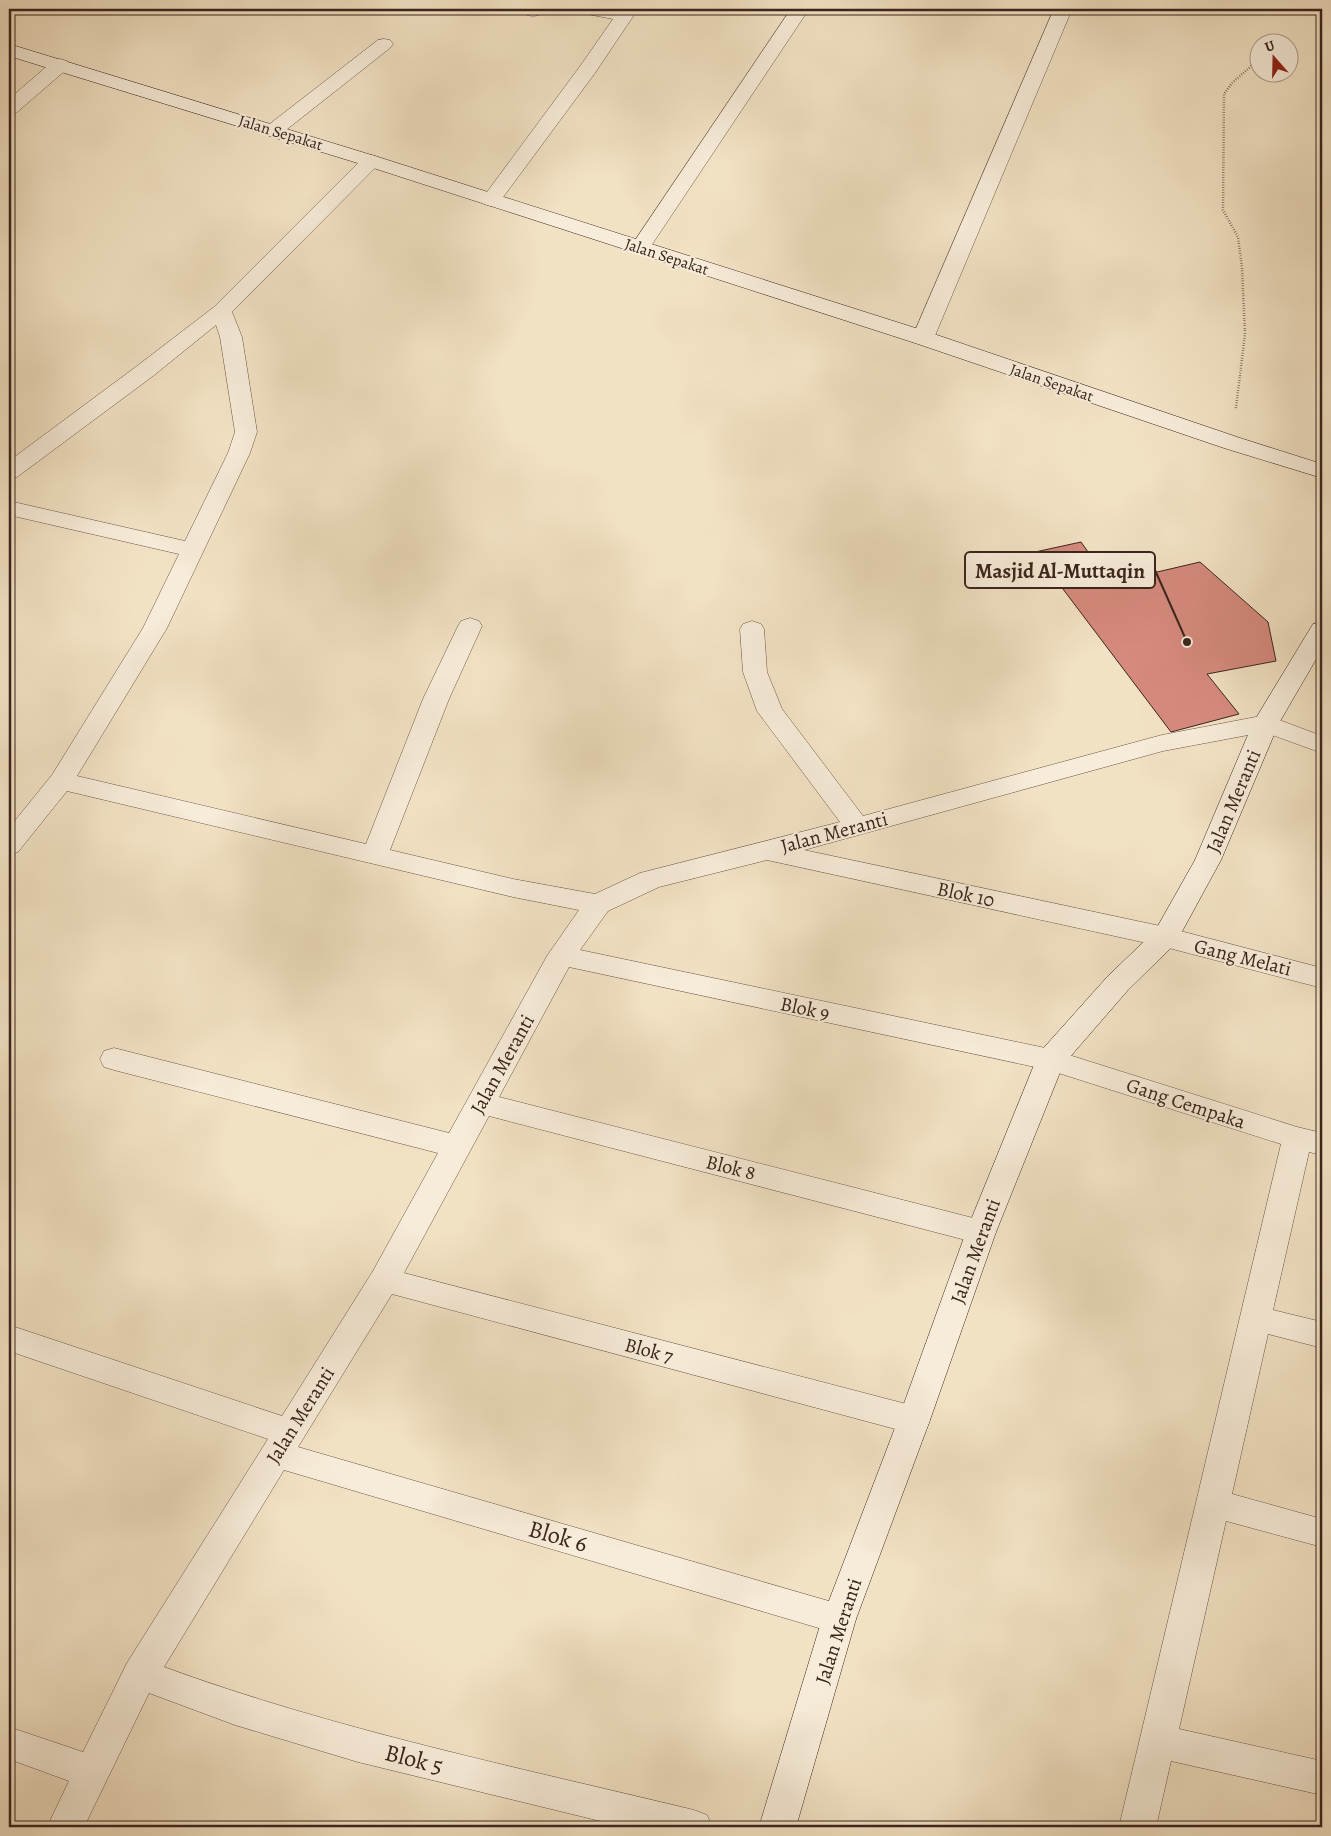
<svg xmlns="http://www.w3.org/2000/svg" width="1331" height="1836" font-family="Alegreya,serif">
	<rect width="100%" height="100%" fill="#f2e2c4"/>
	<filter id="stains"><feTurbulence type="fractalNoise" baseFrequency=".004" numOctaves="4"/><feColorMatrix values="0 0 0 0 .2 0 0 0 0 .09 0 0 0 0 .02 0 0 0 .5 -.17"/></filter>
	<radialGradient id="worn" r=".72"><stop offset=".6" stop-color="#630" stop-opacity="0"/><stop offset="1" stop-color="#630" stop-opacity=".3"/></radialGradient>
	<path fill="#d68a7e" stroke="#39241c" d="M1081,542L1110,583L1200,562L1268,622L1276,661L1207,674L1239,714L1171,732L1035,552Z"/>
	<g fill="none" stroke-linecap="round" stroke-linejoin="round">
		<g stroke="#675446" stroke-width="1">
			<g id="street">
				<path d="M526,9H545C540,16 535,17 527,15L524,11Z"/>
				<path d="M579,9H638L595,73L498,204L491,206L484,204L481,200L484,196L581,65L613,19L582,13Z"/>
				<path d="M791,9H809L647,252L640,254L633,252L630,248Z"/>
				<path d="M1054,9H1072L934,338L931,343L923,344L915,343L912,338Z"/>
				<path d="M384,39L390,40L393,44L390,48L281,134L274,136L267,134L264,130L267,126L378,40Z"/>
				<path d="M60,59L67,61L69,65L67,69L16,113L9,115V99L53,61Z"/>
				<path d="M371,155L378,157L381,161L378,165L232,312L242,337L257,432L250,453L167,628L77,776L366,844L423,699L458,626L461,621L470,618L479,621L482,626L449,699L390,850L513,879L595,894L640,873L840,822L757,711L743,672L740,629L743,624L752,621L761,624L764,629L767,672L782,709L863,816L1162,735L1266,715L1322,736V753L1264,732L1163,751L804,850L1165,927L1322,968V988L1165,947L767,860L659,887L608,911L580,950L1050,1049L1297,1127L1322,1133V1155L1309,1152L1273,1310L1322,1322V1348L1268,1334L1232,1494L1322,1519V1547L1226,1521L1179,1729L1322,1761V1795L1171,1761L1156,1827H1119L1281,1144L1049,1070L569,967L499,1097L981,1220L992,1224L996,1232L992,1240L981,1244L489,1116L404,1273L914,1406L926,1410L930,1420L926,1430L914,1434L392,1294L298,1447L839,1604L851,1608L856,1619L851,1630L839,1634L284,1470L164,1667C336,1730 516,1767 694,1810L707,1815L712,1827H625L358,1762L235,1725L149,1693L84,1827H47L69,1781L9,1759V1727L83,1752L127,1663L268,1439L9,1351V1325L282,1416L373,1271L438,1153L114,1070L104,1067L100,1059L104,1051L114,1048L449,1133L547,956L579,910L513,897L67,791L18,852L9,855V828L52,775L143,628L179,554L9,515V501L185,541L228,453L235,432L220,337L216,325L153,376L17,477L9,479V461L137,366L214,307L364,157Z"/>
			</g>
		</g>
		<g stroke="#39241c" stroke-width="1">
			<g id="secondary">
				<path d="M9,44L378,157L931,333L1240,438L1322,464V478L1224,448L915,343L364,165L9,56Z"/>
				<path d="M1322,622V649L1279,723L1221,860L1179,937L1175,944L1128,990L1063,1065L996,1232L930,1420L856,1619L796,1827H759L822,1619L898,1420L966,1232L1036,1060L1040,1052L1108,976L1155,931L1195,860L1253,723L1313,624Z"/>
			</g>
		</g>
		<path stroke="#39241c" stroke-width="2.5" stroke-dasharray="0.5 2" stroke-linecap="butt" d="M1236,408L1245,334L1242,268L1238,237L1223,210L1224,94L1232,83L1258,60"/>
		<use href="#street" fill="#f7ecd9" fill-rule="evenodd"/>
		<use href="#secondary" fill="#f7ecd9" fill-rule="evenodd"/>
	</g>
	<g text-anchor="middle" stroke-width="4" stroke-linejoin="round" paint-order="stroke">
		<g font-size="16" fill="#39241c" stroke="#f7ecd9">
			<text transform="translate(281 132) rotate(17)" y="6">Jalan Sepakat</text>
			<text transform="translate(667 256) rotate(18)" y="6">Jalan Sepakat</text>
			<text transform="translate(1052 382) rotate(19)" y="6">Jalan Sepakat</text>
		</g>
		<g font-size="20" fill="#39241c" stroke="#f7ecd9">
			<text transform="translate(1233 801) rotate(-67)" y="7">Jalan Meranti</text>
			<text transform="translate(834 832) rotate(-15)" y="7">Jalan Meranti</text>
			<text transform="translate(966 894) rotate(12)" y="7">Blok 10</text>
			<text transform="translate(1243 957) rotate(14)" y="7">Gang Melati</text>
			<text transform="translate(805 1008) rotate(12)" y="7">Blok 9</text>
			<text transform="translate(502 1064) rotate(-61)" y="7">Jalan Meranti</text>
			<text transform="translate(1186 1103) rotate(18)" y="7">Gang Cempaka</text>
			<text transform="translate(731 1167) rotate(14)" y="7">Blok 8</text>
			<text transform="translate(975 1251) rotate(-70)" y="7">Jalan Meranti</text>
			<text transform="translate(649 1350) rotate(15)" y="7">Blok 7</text>
			<text transform="translate(300 1415) rotate(-58)" y="7">Jalan Meranti</text>
			<text transform="translate(838 1631) rotate(-72)" y="7">Jalan Meranti</text>
		</g>
		<g font-size="24" fill="#39241c" stroke="#f7ecd9">
			<text transform="translate(558 1536) rotate(16)" y="8">Blok 6</text>
			<text transform="translate(414 1759) rotate(14)" y="8">Blok 5</text>
		</g>
	</g>
	<path fill="none" stroke="#39241c" stroke-width="2" d="M1187 642L1155 570"/>
	<circle fill="#39241c" stroke="#f7ecd9" stroke-width="2" cx="1187" cy="642" r="5"/>
	<rect fill="#f7ecd9" stroke="#39241c" stroke-width="2" x="965" y="552" width="190" height="36" rx="5"/>
	<g font-size="21" text-anchor="middle" font-weight="bold" fill="#39241c">
		<text x="1060" y="578">Masjid Al-Muttaqin</text>
	</g>
	<rect width="1331" height="1836" fill="none" stroke="#f2e2c4" stroke-width="30"/>
	<rect x="10" y="10" width="1311" height="1816" fill="none" stroke="#39241c" stroke-width="2.5"/>
	<rect x="15" y="15" width="1301" height="1806" fill="none" stroke="#39241c"/>
	<g transform="translate(1274 58) rotate(340)"><circle r="24" fill="#f7ecd9" stroke="#ab9c8d"/>
	<path d="M0-4L9 19L0 12L-9 19Z" fill="#8f2418"/>
	<text y="-8" font-size="14" font-weight="bold" text-anchor="middle" fill="#39241c">U</text>
	</g>
	<rect width="100%" height="100%" filter="url(#stains)"/>
	<rect width="100%" height="100%" fill="url(#worn)"/>
</svg>
